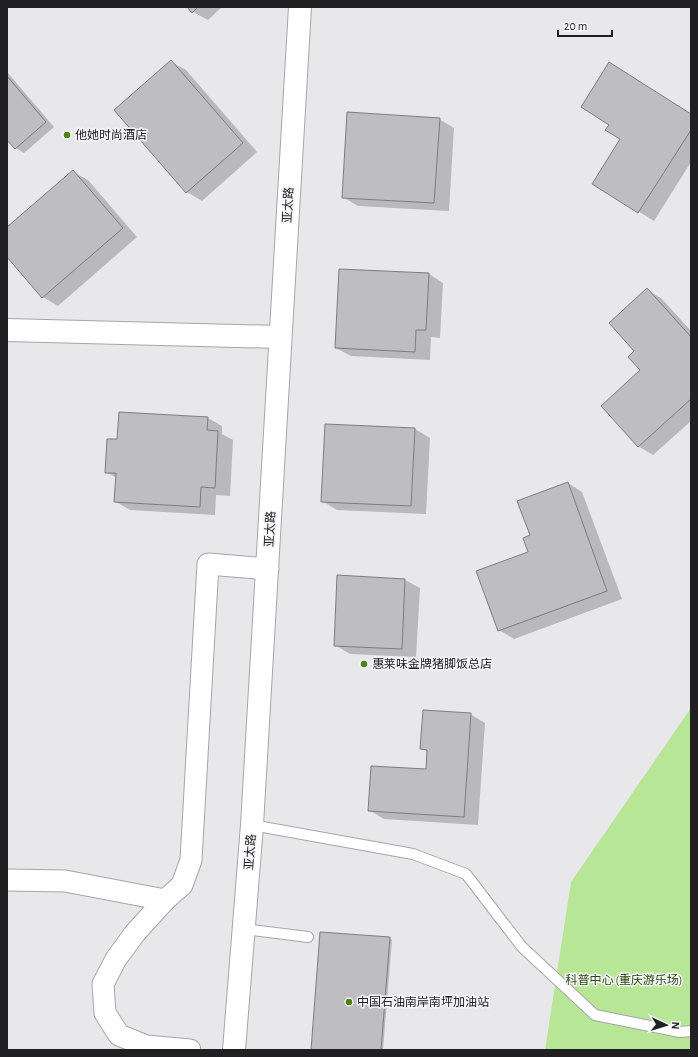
<svg xmlns="http://www.w3.org/2000/svg" width="698" height="1057" font-family="'Alegreya Sans','Noto Sans SC',sans-serif">
	<rect width="100%" height="100%" fill="#e8e8eb"/>
	<path fill="#b7e697" d="M691,708V1050H545L571,882Z"/>
	<g fill="#0003">
		<path d="M188,7H222L208,20L193,12Z"/>
		<path d="M171,62L186,70L257,152L202,201L187,192L116,110Z"/>
		<path d="M7,72L54,127L24,153L16,148L7,138Z"/>
		<path d="M691,114V162L654,221L593,183L621,139L610,124Z"/>
		<path d="M439,119L454,128L449,211L358,206L343,197Z"/>
		<path d="M73,172L88,180L137,237L58,306L43,297L7,255V229Z"/>
		<path d="M429,274L443,283L440,338L431,337L430,360L351,356L336,348Z"/>
		<path d="M647,290L661,298L691,331V421L653,455L638,446L642,371L636,351Z"/>
		<path d="M208,418L222,426V434L233,440L230,496L216,495L215,515L130,510L116,502L117,478L106,472L118,440Z"/>
		<path d="M326,425L415,429L430,438L426,514L337,510L322,501Z"/>
		<path d="M568,483L582,492L622,599L514,639L499,630L529,552L531,536Z"/>
		<path d="M405,580L420,588L416,657L350,654L335,645Z"/>
		<path d="M470,714L485,723L478,825L384,819L369,810L427,770L428,752L421,748Z"/>
		<path d="M389,938L392,940L383,1050H312Z"/>
	</g>
	<g fill="#bebec1" stroke="#7d7d80">
		<path d="M187,7H198L192,13Z"/>
		<path d="M171,60L243,143L186,193L114,110Z"/>
		<path d="M609,62L691,114V130L638,213L592,184L620,139L605,130L609,125L581,107Z"/>
		<path d="M7,76L46,122L15,149L7,140Z"/>
		<path d="M347,112L440,118L434,203L342,198Z"/>
		<path d="M73,170L123,228L42,298L7,257V227Z"/>
		<path d="M339,269L429,273L426,330H416L415,352L335,348Z"/>
		<path d="M647,288L691,337V399L638,447L601,406L640,370L628,357L634,351L609,323Z"/>
		<path d="M119,412L208,417L207,430L218,431L215,488L201,487L200,507L114,502L116,473H105L107,439H117Z"/>
		<path d="M325,424L415,428L411,506L321,502Z"/>
		<path d="M568,482L607,591L498,631L476,571L528,552L523,538L530,535L517,501Z"/>
		<path d="M337,575L405,579L402,649L334,646Z"/>
		<path d="M423,710L471,713L464,817L368,811L371,766L426,769L427,750L420,749Z"/>
		<path d="M320,932L390,937L381,1050H311Z"/>
	</g>
	<g fill="none" stroke-linecap="round" stroke-linejoin="round">
		<g stroke="#a6a6a9" stroke-width="12">
			<g id="service">
				<path d="M252,825L413,854L466,874L522,947L595,1015L680,1032L691,1031"/>
				<path d="M244,929L308,937"/>
			</g>
		</g>
		<g stroke="#a6a6a9" stroke-width="23">
			<g id="minor">
				<path d="M7,880L65,881L165,900"/>
				<path d="M190,1050L146,1046L119,1035L105,1013L103,984L116,959L135,933L165,900L182,885L191,860L208,564L268,569"/>
			</g>
		</g>
		<g stroke="#a6a6a9" stroke-width="24">
			<g id="tertiary">
				<path d="M7,330L280,337"/>
				<path d="M234,1050L252,825L300,7"/>
			</g>
		</g>
		<use href="#service" stroke="#fff" stroke-width="10"/>
		<use href="#minor" stroke="#fff" stroke-width="21"/>
		<use href="#tertiary" stroke="#fff" stroke-width="22"/>
	</g>
	<g fill="#4d8219" stroke="#f5f5f8" stroke-width="1.5">
		<circle cx="67" cy="135" r="4"/>
		<circle cx="364" cy="664" r="4"/>
		<circle cx="349" cy="1002" r="4"/>
	</g>
	<g text-anchor="middle" stroke-width="3" stroke-linejoin="round" paint-order="stroke">
		<g font-size="12" fill="#202022" stroke="#f5f5f8" text-anchor="start">
			<text x="75" y="139">他她时尚酒店</text>
			<text x="372" y="668">惠莱味金牌猪脚饭总店</text>
			<text x="357" y="1006">中国石油南岸南坪加油站</text>
		</g>
		<g font-size="12" fill="#202022" stroke="#f5f5f8">
			<text transform="translate(288 205) rotate(-87)" y="4">亚太路</text>
			<text transform="translate(270 529) rotate(-87)" y="4">亚太路</text>
			<text transform="translate(250 852) rotate(-86)" y="4">亚太路</text>
		</g>
		<g font-size="12" fill="#2a490f" stroke="#f5f5f8">
			<text x="624" y="984">科普中心 (重庆游乐场)</text>
		</g>
	</g>
	<rect width="698" height="1057" fill="none" stroke="#202022" stroke-width="16"/>
	<g transform="translate(666 1025) rotate(94)" stroke="#f5f5f8" stroke-width="3" paint-order="stroke">
	<path d="M0-3L7 15L0 10L-7 15Z" fill="#202022"/>
	<text y="-6" font-size="11" font-weight="bold" text-anchor="middle" fill="#202022">N</text>
	</g>
	<path d="M558 30v6h54v-6" fill="none" stroke="#202022" stroke-width="2"/>
	<text x="564" y="30" font-size="12" fill="#202022" stroke="#f5f5f8" stroke-width="3" paint-order="stroke">20 m</text>
</svg>
